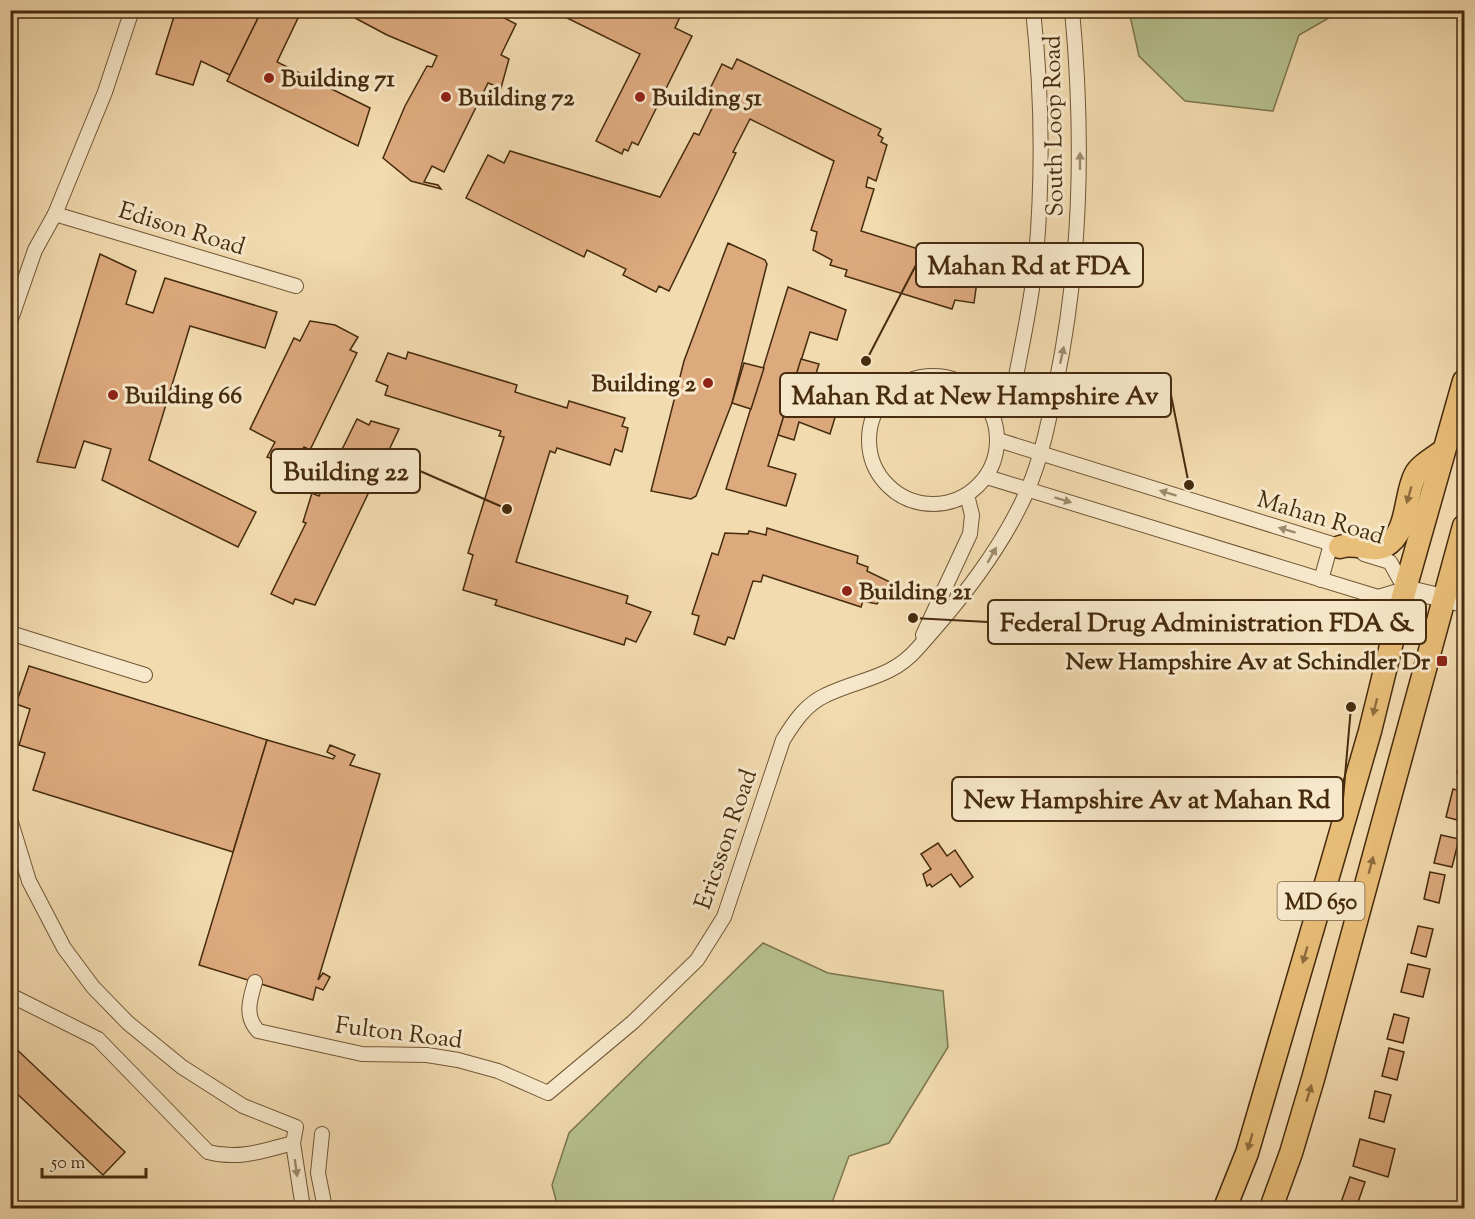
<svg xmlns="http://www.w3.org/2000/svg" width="1475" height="1219" font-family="'Sorts Mill Goudy',serif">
	<rect width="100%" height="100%" fill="#f2dbaf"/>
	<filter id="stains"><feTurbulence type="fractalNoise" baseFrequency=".00333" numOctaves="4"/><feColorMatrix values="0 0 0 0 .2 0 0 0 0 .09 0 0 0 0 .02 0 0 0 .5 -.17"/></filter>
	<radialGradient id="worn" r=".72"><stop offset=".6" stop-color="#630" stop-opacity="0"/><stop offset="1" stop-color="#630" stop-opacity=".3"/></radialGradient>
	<g fill="#b6c18f" stroke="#7e764e" stroke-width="1.5">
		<path d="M1129,11V10L1341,11L1299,35L1273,111L1185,101L1139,56Z"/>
		<path d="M763,943L828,973L943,991L948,1047L889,1143L849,1156L830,1208H558L552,1185L569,1133Z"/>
	</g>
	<g fill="#ddaa7e" stroke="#462b0e" stroke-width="1.5">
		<path d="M176,10H262L230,75L201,61L193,85L156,74Z"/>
		<path d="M262,10H294L292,15L298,18L277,62L370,108L358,146L227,81Z"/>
		<path d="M340,10H489L516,24L501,55L509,59L501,88L488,83L444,172L432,166L424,182L438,185L441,189L411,181L383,158L405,106L427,66L432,67L437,56L387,35Z"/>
		<path d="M551,10H683L675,28L692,36L638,145L632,142L628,151L624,149L622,154L596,141L640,54Z"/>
		<path d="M737,59L881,129L878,135L883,138L881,142L887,145L876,181L868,177L866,187L874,189L861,231L966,264L964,271L978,274L974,303L955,300L952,309L845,276L847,270L830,265L832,260L813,250L817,232L811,230L834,161L750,119L733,152L736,153L669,291L659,286L656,292L623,275L626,269L587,250L584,257L466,198L488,155L504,163L510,151L660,197L694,133L699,135L715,102L706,97L722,64L732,69Z"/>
		<path d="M728,243L765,260L767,264L732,403L696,496L691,499L651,491L684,361Z"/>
		<path d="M100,254L136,271L126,304L153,313L165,278L277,312L265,348L190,326L149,460L256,512L238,547L102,480L111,449L84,441L75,468L37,462Z"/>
		<path d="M788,287L846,310L837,340L810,332L778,435L768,466L796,474L786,506L726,489Z"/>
		<path d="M310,321L335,325L358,337L350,350L357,353L310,450L304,447L294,466L267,457L275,442L250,429L294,338L300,341Z"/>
		<path d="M408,352L517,385L515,392L567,408L569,401L625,418L622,426L628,428L622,452L615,449L610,465L557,448L555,453L550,451L516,562L628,596L626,603L651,612L636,642L626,638L624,645L495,605L497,600L463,590L473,555L468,553L504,437L499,436L501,431L385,395L388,386L376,381L388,353L406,359Z"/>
		<path d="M801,359L819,364L813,383L843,391L830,434L799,422L794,440L778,435Z"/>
		<path d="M744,363L764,368L751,409L732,403Z"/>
		<path d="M357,419L369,425L371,421L399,429L315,605L295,599L293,604L271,594L306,523L303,522L312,493L319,496Z"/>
		<path d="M767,528L858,556L857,563L868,567L867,571L890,582L877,604L863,601L861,607L763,575L761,582L753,581L734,639L728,637L725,645L694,634L699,616L692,614L712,553L718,555L725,533L748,534L749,531L766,535Z"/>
		<path d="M29,666L267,740L233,852L33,790L45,753L19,745L30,709L16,704Z"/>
		<path d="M267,740L333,759L335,756L327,752L330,745L355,755L350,765L380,774L318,980L323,973L330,977L323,990L316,987L313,1000L199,965Z"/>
		<path d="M1464,742V774L1457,772Z"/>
		<path d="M1453,789L1464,792L1461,821L1446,817Z"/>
		<path d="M1441,835L1459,839L1452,867L1434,863Z"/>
		<path d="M938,843L947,856L955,850L973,877L960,887L951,874L932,887L930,884L927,886L923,874L931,869L921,854Z"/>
		<path d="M1430,872L1445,875L1439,903L1424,899Z"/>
		<path d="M1418,926L1433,929L1426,957L1411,953Z"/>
		<path d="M1408,964L1430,969L1423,997L1401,992Z"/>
		<path d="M1394,1014L1409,1018L1403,1043L1387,1039Z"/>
		<path d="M10,1043L125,1152L103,1175L10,1087Z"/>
		<path d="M1389,1048L1404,1052L1397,1080L1382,1076Z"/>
		<path d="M1375,1091L1391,1095L1384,1122L1369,1118Z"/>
		<path d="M1360,1139L1395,1149L1388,1177L1353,1166Z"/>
		<path d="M1350,1177L1365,1182L1356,1208H1339Z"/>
	</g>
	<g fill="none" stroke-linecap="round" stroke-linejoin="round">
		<g stroke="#715736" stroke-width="16">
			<g id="minor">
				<path d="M55,214L296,286"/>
				<path d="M10,322L35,250L55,214L105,92L132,10"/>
				<circle cx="933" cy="440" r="64"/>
				<path d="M990,411L1013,392C1021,348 1032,302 1036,257C1043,176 1042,92 1033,10"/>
				<path d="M998,440L1345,548"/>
				<path d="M987,477L1378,597L1405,589L1390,562L1364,554"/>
				<path d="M1321,580L1331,544"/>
				<path d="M10,633L145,675"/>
				<path d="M923,635L970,534L972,515L967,495"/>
				<path d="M10,819L29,881L64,948L93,987L128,1023L182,1067L243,1106L296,1127L293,1143L303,1208"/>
				<path d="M255,982C250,999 244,1016 258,1031L362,1054L427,1055L458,1060L498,1071L548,1093L633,1022L697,960L724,917L783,740C794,722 806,704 826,695C859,679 892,678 917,649C960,601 1002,549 1028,489C1042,456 1049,420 1056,384C1082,260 1084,137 1072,10"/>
				<path d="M10,995L98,1039L208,1152C238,1160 263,1151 293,1143"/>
				<path d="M322,1134L318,1173L325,1208"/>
			</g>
		</g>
		<g stroke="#715736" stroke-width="20">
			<path id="tertiary" d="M1405,589L1464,603"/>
		</g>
		<g stroke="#462b0e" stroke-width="25">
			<g id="primary">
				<path d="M1340,547C1355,541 1371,553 1385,546C1409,533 1404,497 1415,475C1419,466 1435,457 1443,451"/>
				<path d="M1225,1208L1247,1153L1331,866L1370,731L1405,589L1464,381"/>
				<path d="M1271,1208L1291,1153L1313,1079L1464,526"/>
			</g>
		</g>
		<use href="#minor" stroke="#f7e8cb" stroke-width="14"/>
		<use href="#tertiary" stroke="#f7e8cb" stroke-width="18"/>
		<use href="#primary" stroke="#e9be78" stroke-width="22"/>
	</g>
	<defs><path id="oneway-solid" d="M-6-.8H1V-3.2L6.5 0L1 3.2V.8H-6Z" transform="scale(1.5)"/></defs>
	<g fill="#9e8a6c">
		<use href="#oneway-solid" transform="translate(1080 161) rotate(-90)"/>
		<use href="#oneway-solid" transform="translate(1062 355) rotate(-78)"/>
		<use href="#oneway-solid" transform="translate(1168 493) rotate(-163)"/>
		<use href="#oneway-solid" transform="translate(1063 500) rotate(17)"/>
		<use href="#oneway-solid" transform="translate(1287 530) rotate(-163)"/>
		<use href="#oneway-solid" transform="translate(992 555) rotate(-60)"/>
		<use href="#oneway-solid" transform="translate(296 1168) rotate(82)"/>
	</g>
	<g fill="#8f6d3e">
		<use href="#oneway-solid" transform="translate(1409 495) rotate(106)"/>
		<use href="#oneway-solid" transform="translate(1375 707) rotate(104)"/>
		<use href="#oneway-solid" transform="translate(1371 865) rotate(-75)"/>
		<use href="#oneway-solid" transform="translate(1305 955) rotate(106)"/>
		<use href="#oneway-solid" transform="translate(1309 1093) rotate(-73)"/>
		<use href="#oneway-solid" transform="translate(1250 1142) rotate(106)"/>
	</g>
	<g fill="#8f2418" stroke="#f7e8cb" stroke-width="2">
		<circle cx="269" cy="78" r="6"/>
		<circle cx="446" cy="97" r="6"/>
		<circle cx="640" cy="97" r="6"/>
		<circle cx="708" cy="383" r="6"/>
		<circle cx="113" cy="395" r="6"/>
		<circle cx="847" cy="591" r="6"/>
		<rect x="1436" y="655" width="12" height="12" rx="3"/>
	</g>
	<g text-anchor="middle" stroke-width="6" stroke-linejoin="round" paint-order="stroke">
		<rect fill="#f7e8cb" stroke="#7b6447" stroke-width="1.5" x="1277.5" y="882" width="87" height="38" rx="4.5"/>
		<g font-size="22" font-weight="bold" fill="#462b0e">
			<text x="1321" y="909">MD 650</text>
		</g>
		<g font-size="24" font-weight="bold" fill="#462b0e" stroke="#f7e8cb" text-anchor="start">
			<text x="281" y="86">Building 71</text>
			<text x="458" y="105">Building 72</text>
			<text x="652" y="105">Building 51</text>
			<text x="696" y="391" text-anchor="end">Building 2</text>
			<text x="125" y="403">Building 66</text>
			<text x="859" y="599">Building 21</text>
			<text x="1430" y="669" text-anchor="end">New Hampshire Av at Schindler Dr</text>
		</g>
		<g font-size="24" fill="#462b0e" stroke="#f7e8cb">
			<text transform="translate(1053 126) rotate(-91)" y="8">South Loop Road</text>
			<text transform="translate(182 228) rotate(17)" y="8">Edison Road</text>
			<text transform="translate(1321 517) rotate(17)" y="8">Mahan Road</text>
			<text transform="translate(725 839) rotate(-71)" y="8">Ericsson Road</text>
			<text transform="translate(399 1032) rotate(7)" y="8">Fulton Road</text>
		</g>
	</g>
	<path fill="none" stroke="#462b0e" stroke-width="2" d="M866 361L916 265M1189 485L1171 395M507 509L420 471M913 618L988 622M1351 707L1343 799"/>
	<g fill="#462b0e" stroke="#f7e8cb" stroke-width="2">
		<circle cx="866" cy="361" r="6"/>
		<circle cx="1189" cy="485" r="6"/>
		<circle cx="507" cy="509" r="6"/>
		<circle cx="913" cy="618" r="6"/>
		<circle cx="1351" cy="707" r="6"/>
	</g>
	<g fill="#f7e8cb" stroke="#462b0e" stroke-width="2">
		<rect x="916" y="243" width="227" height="44" rx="6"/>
		<rect x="780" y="373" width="391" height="44" rx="6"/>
		<rect x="271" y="449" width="149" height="44" rx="6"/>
		<rect x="988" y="600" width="438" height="44" rx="6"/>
		<rect x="952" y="777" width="391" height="44" rx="6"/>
	</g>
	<g font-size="26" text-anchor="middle" font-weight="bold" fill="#462b0e">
		<text x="1029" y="274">Mahan Rd at FDA</text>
		<text x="975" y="404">Mahan Rd at New Hampshire Av</text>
		<text x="346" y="480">Building 22</text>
		<text x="1207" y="631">Federal Drug Administration FDA &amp;</text>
		<text x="1147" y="808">New Hampshire Av at Mahan Rd</text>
	</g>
	<rect width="1475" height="1219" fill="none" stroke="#f2dbaf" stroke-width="36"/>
	<rect x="12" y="12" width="1451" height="1195" fill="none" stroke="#462b0e" stroke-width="3"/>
	<rect x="18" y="18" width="1439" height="1183" fill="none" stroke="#462b0e" stroke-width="1.5"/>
	<path d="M42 1168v9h104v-9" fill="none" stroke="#462b0e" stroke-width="3"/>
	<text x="51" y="1168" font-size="18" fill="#462b0e" stroke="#f7e8cb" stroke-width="4.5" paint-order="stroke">50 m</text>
	<rect width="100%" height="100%" filter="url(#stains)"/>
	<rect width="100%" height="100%" fill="url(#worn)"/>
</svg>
